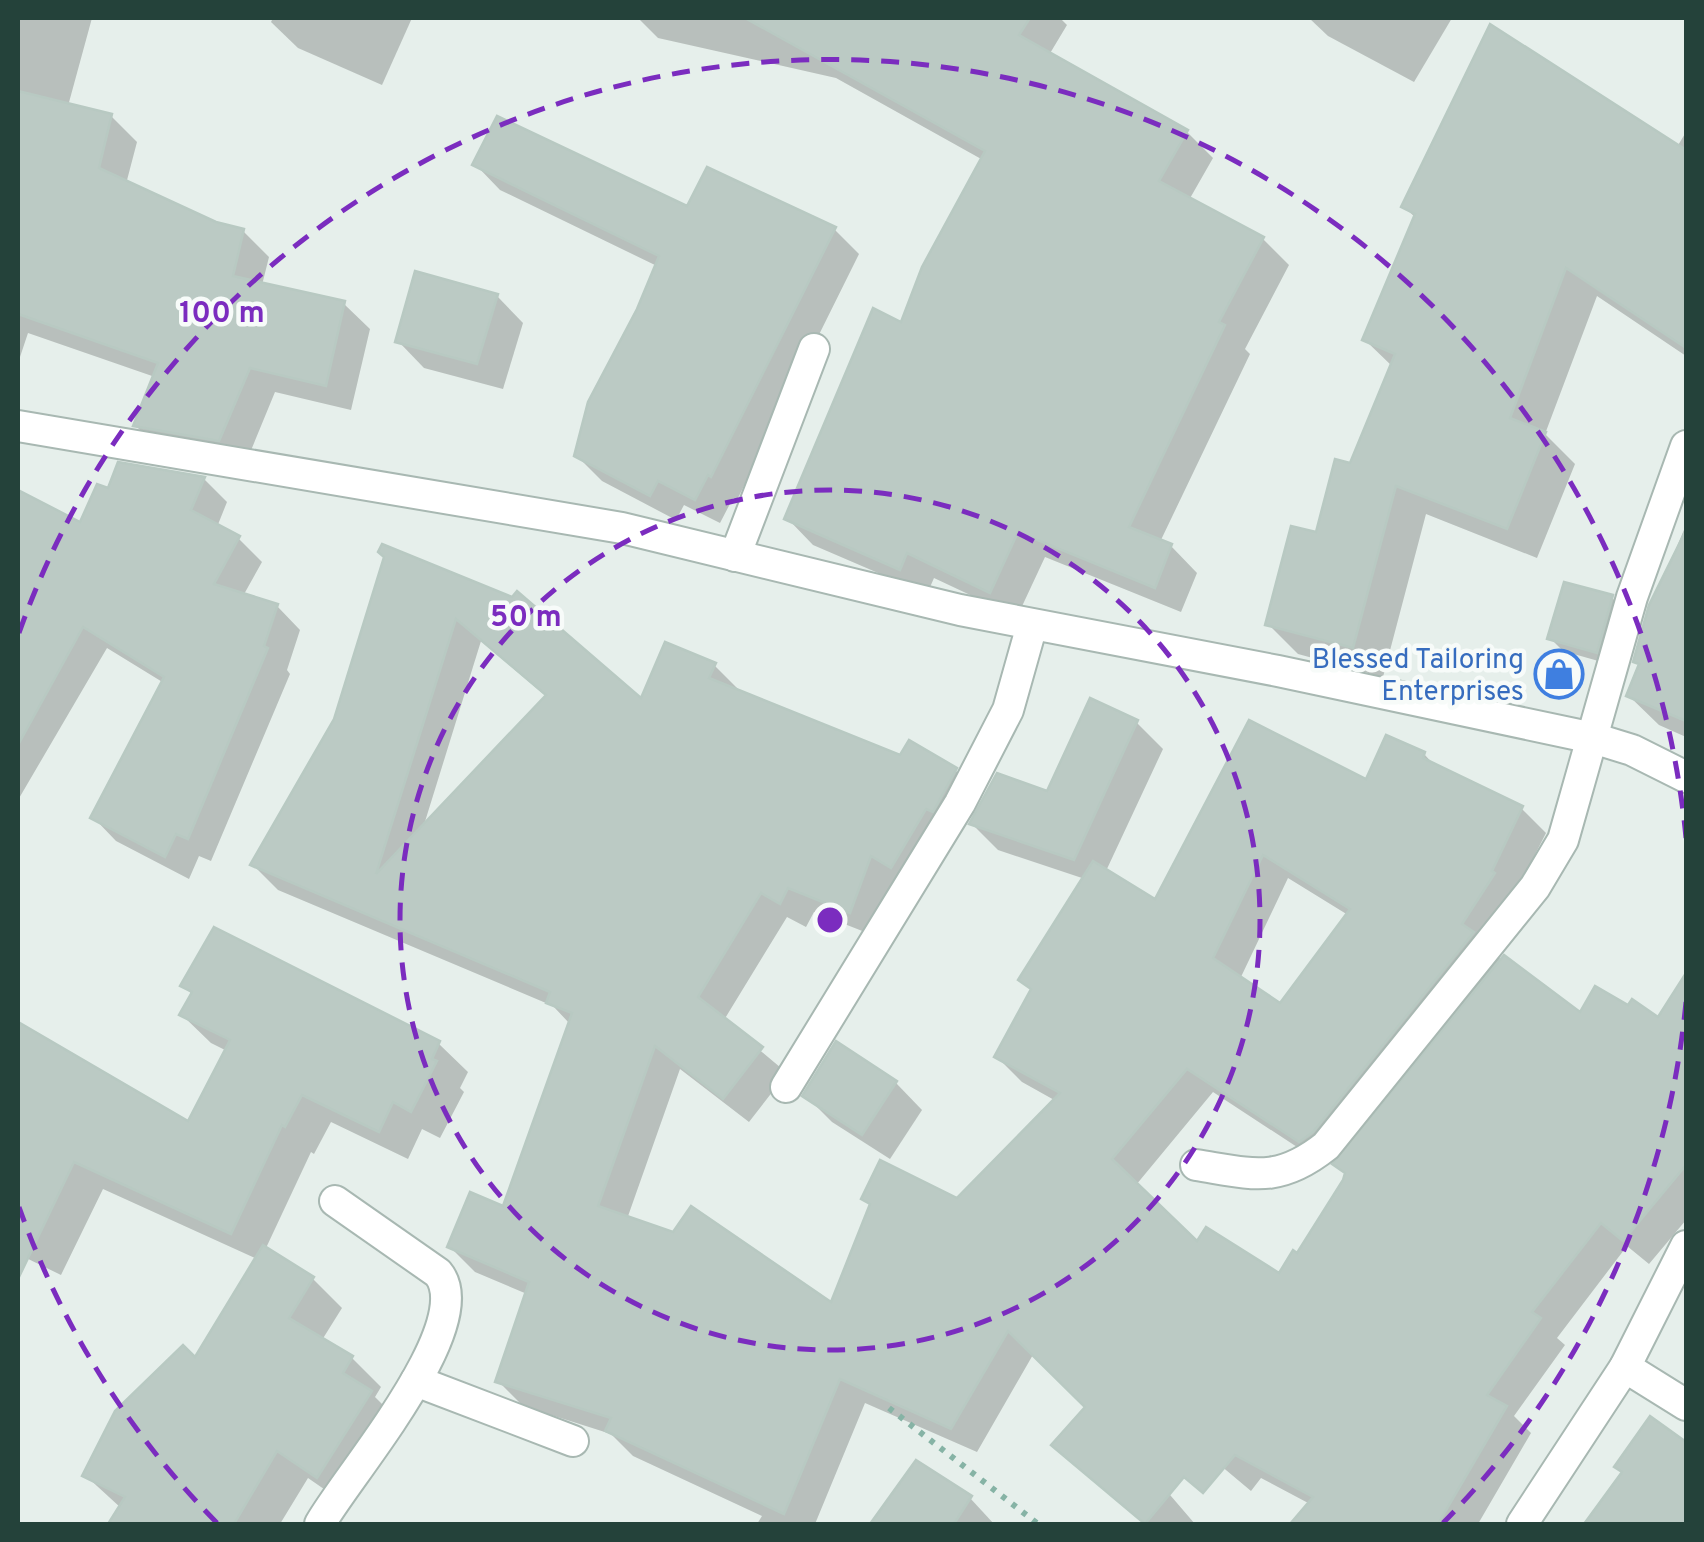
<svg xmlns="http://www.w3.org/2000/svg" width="1704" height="1542" font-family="Overpass,sans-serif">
	<rect width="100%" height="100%" fill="#e6efeb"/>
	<g fill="#0003" fill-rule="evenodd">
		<path d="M18,18H92L68,106L111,116L137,142L126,184L215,224L243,231L269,257L262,285L344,304L370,329L351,410L275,392L245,465L161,451L136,426L155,377L28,333L18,363Z"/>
		<path d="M273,18H412L382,85L298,48L271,22Z"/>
		<path d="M638,18H1060L1067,25L1049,55L1187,132L1213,158L1189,200L1263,239L1289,265L1245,349L1250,354L1160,542L1171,546L1197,573L1181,612L1045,557L1017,617L934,578L927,594L813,545L787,518L902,326L983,160L836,78L658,38Z"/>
		<path d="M1309,18H1452L1414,82L1328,36Z"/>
		<path d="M1686,132V356L1597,296L1545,434L1575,464L1537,558L1426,514L1383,677L1298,654L1268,624L1352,466L1393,367L1365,340L1416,218L1404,207L1677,147Z"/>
		<path d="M475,164L688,209L834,229L859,254L737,500L733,498L720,523L684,505L676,520L602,481L577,456L657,266L500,190Z"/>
		<path d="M497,296L523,323L503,389L424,368L398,341Z"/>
		<path d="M204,479L227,502L217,527L238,538L262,562L243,596L277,606L300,630L287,670L290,674L211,861L199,856L189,879L116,841L93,817L164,683L107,648L18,800V493L81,525L109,492Z"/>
		<path d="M1686,525V737L1659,725L1628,695L1640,666L1636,662L1652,606Z"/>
		<path d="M386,557L642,702L714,665L739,690L901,758L955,770L980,795L958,835L951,833L875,936L814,912L806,927L787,917L724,1020L787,1073L749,1122L680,1069L627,1219L832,1306L871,1206L864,1198L958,1201L1056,1101L1022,1082L997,1057L1033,991L1021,980L1085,879L998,850L972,824L1048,794L1136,722L1163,749L1106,871L1156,902L1424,754L1437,768L1521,808L1546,833L1487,949L1581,1016L1658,1020L1686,978V1220L1649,1264L1627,1246L1557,1338L1565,1345L1514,1416L1531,1433L1478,1524H1294L1310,1504L1261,1478L1251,1491L1146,1403L1116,1432L1195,1524H1145L1055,1445L1088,1407L1034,1353L977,1452L865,1403L815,1524H757L762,1516L633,1456L611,1434L523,1406L498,1381L527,1294L475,1272L450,1247L504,1209L570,1024L553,1006L278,890L253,865L336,720ZM481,641L547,697L423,828ZM1288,878L1348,915L1280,1007L1240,979ZM1213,1092L1326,1166L1342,1154L1336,1164L1347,1175L1298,1256L1280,1276L1198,1245L1136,1185Z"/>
		<path d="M1612,598L1625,610L1609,664L1563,651L1550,638Z"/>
		<path d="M215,931L439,1044L468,1072L460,1088L464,1092L440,1138L422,1129L408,1159L331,1122L314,1154L311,1152L266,1248L313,1279L342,1308L322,1340L352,1358L381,1387L375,1397L400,1422L347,1505L308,1478L280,1524H120L125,1517L121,1508L85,1475L196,1361L257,1259L103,1189L61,1275L18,1254V1046L27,1030L189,1124L227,1051L211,1043L182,1015L193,995L183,986Z"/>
		<path d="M837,1045L896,1083L922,1110L890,1159L832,1122L806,1096Z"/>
		<path d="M1650,1420L1686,1445V1524H1587L1624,1474Z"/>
		<path d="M917,1463L970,1498L994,1524H873Z"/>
	</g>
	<g fill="#bbcac4" stroke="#b8c9c2" stroke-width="2.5" fill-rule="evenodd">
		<path d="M745,18H1030L1019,35L1188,130L1159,181L1264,237L1219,322L1225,325L1129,527L1172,544L1155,588L1018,532L990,593L907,553L900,570L784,519L873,308L901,322L922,267L985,151Z"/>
		<path d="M1490,24L1686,150V348L1566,268L1510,418L1546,432L1507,529L1396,486L1353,648L1265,625L1291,526L1316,532L1335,459L1350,463L1395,354L1362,340L1415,214L1401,207Z"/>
		<path d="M18,91L112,114L99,168L216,222L244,229L233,276L345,301L326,386L250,368L219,441L133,426L158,363L18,314Z"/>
		<path d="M497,116L687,206L707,167L836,227L711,477L708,475L695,500L658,481L650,496L574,456L588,402L637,309L659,256L472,165Z"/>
		<path d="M415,271L498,294L477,364L395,342Z"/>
		<path d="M118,462L205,477L191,510L240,536L214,584L278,604L264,646L268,648L188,839L176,834L165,857L90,818L164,677L83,627L18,745V490L80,522L97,484L108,488Z"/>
		<path d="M1686,530V721L1626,696L1639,664L1633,662L1649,605Z"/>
		<path d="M382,544L512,597L517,591L641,698L665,642L716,663L709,678L900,755L909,740L957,768L933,812L926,809L891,868L871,856L850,913L788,888L780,904L761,893L698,997L763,1047L723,1099L655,1046L598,1206L673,1232L691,1206L831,1302L870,1204L861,1199L880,1160L957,1198L1060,1093L994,1057L1031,989L1018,980L1093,861L1155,899L1249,720L1366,779L1386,735L1425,752L1423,758L1523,806L1492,871L1495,873L1462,924L1474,932L1313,1132L1299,1142L1187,1069L1112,1159L1197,1241L1206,1227L1279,1273L1293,1250L1297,1253L1343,1180L1345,1173L1332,1164L1504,955L1580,1012L1595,986L1628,1005L1632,999L1658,1017L1686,973V1165L1623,1241L1601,1223L1532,1312L1541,1318L1487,1395L1507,1406L1438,1524H1290L1313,1497L1235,1455L1203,1493L1184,1477L1145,1524L1051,1445L1085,1407L1008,1331L951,1429L840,1379L784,1514L605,1431L611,1418L495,1382L529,1282L447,1247L470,1192L503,1206L572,1013L546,1003L550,992L250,865L334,719L384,557L378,552ZM456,619L546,695L376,874ZM1263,855L1350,909L1280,1003L1213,958Z"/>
		<path d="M1564,582L1613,595L1597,653L1547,639Z"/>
		<path d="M1090,698L1138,720L1074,860L969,824L997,773L1047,791Z"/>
		<path d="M214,927L440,1041L432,1059L437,1061L411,1112L393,1102L379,1132L302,1095L285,1127L282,1125L231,1234L74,1162L18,1279V1022L188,1121L230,1040L179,1015L192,992L180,986Z"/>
		<path d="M836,1041L897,1081L862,1135L802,1096Z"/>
		<path d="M263,1245L314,1277L289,1318L353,1356L343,1373L372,1391L317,1478L277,1451L234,1524H108L125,1497L82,1476L115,1411L183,1345L195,1357Z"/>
		<path d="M1650,1416L1686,1442V1524H1584L1622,1472L1614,1467Z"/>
		<path d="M916,1460L972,1496L954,1524H870Z"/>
	</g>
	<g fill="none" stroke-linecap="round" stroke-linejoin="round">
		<g stroke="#a8b8b2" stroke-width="34">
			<g id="street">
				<path d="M18,426L622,528L960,610L1278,671L1593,738L1632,750L1686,777"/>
				<path d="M735,556L814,349"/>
				<path d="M786,1087L960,803L1008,710L1032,625"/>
				<path d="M1196,1165C1253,1174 1278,1184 1326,1146L1535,887L1563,840L1632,597L1686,446"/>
				<path d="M1625,1367L1686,1405"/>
				<path d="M416,1381L573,1441"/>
				<path d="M320,1524C346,1477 480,1324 438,1273L335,1201"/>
				<path d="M1522,1524L1625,1367L1686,1246"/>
			</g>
		</g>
		<path stroke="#86b3a5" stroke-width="6" stroke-dasharray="5 8" stroke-linecap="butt" d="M889,1408L1038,1524"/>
		<use href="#street" stroke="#fff" stroke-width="30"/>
	</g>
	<g fill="none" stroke="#7b2cbf" stroke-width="5" stroke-dasharray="18 12">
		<circle cx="830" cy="920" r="430"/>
		<path d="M1686 1002A860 860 0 0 1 1443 1523M217 1523A860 860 0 0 1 19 1207M19 633A860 860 0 0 1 1686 838"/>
	</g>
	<defs>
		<g id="shop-ring" transform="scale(2.5)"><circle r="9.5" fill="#f7fbf9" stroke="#3f7fe0" stroke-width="1.5"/><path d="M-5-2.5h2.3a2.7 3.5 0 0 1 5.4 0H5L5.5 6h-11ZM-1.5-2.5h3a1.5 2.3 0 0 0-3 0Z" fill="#3f7fe0"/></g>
	</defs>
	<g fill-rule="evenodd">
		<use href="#shop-ring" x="1559" y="674"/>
	</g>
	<g text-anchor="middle" stroke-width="9" stroke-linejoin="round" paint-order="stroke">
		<g font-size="28" fill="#366cbe" stroke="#f7fbf9" text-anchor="end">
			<text x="1524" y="668">Blessed Tailoring<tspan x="1524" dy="32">Enterprises</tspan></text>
		</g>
	</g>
	<circle cx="830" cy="920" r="15" fill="#7b2cbf" stroke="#f7fbf9" stroke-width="5"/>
	<g font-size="30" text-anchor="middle" font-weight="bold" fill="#7b2cbf" stroke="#f7fbf9" stroke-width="9" stroke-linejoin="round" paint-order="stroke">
		<text x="222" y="322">100 m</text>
		<text x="526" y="626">50 m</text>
	</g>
	<rect width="1704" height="1542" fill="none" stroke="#24423a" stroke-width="40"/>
</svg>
